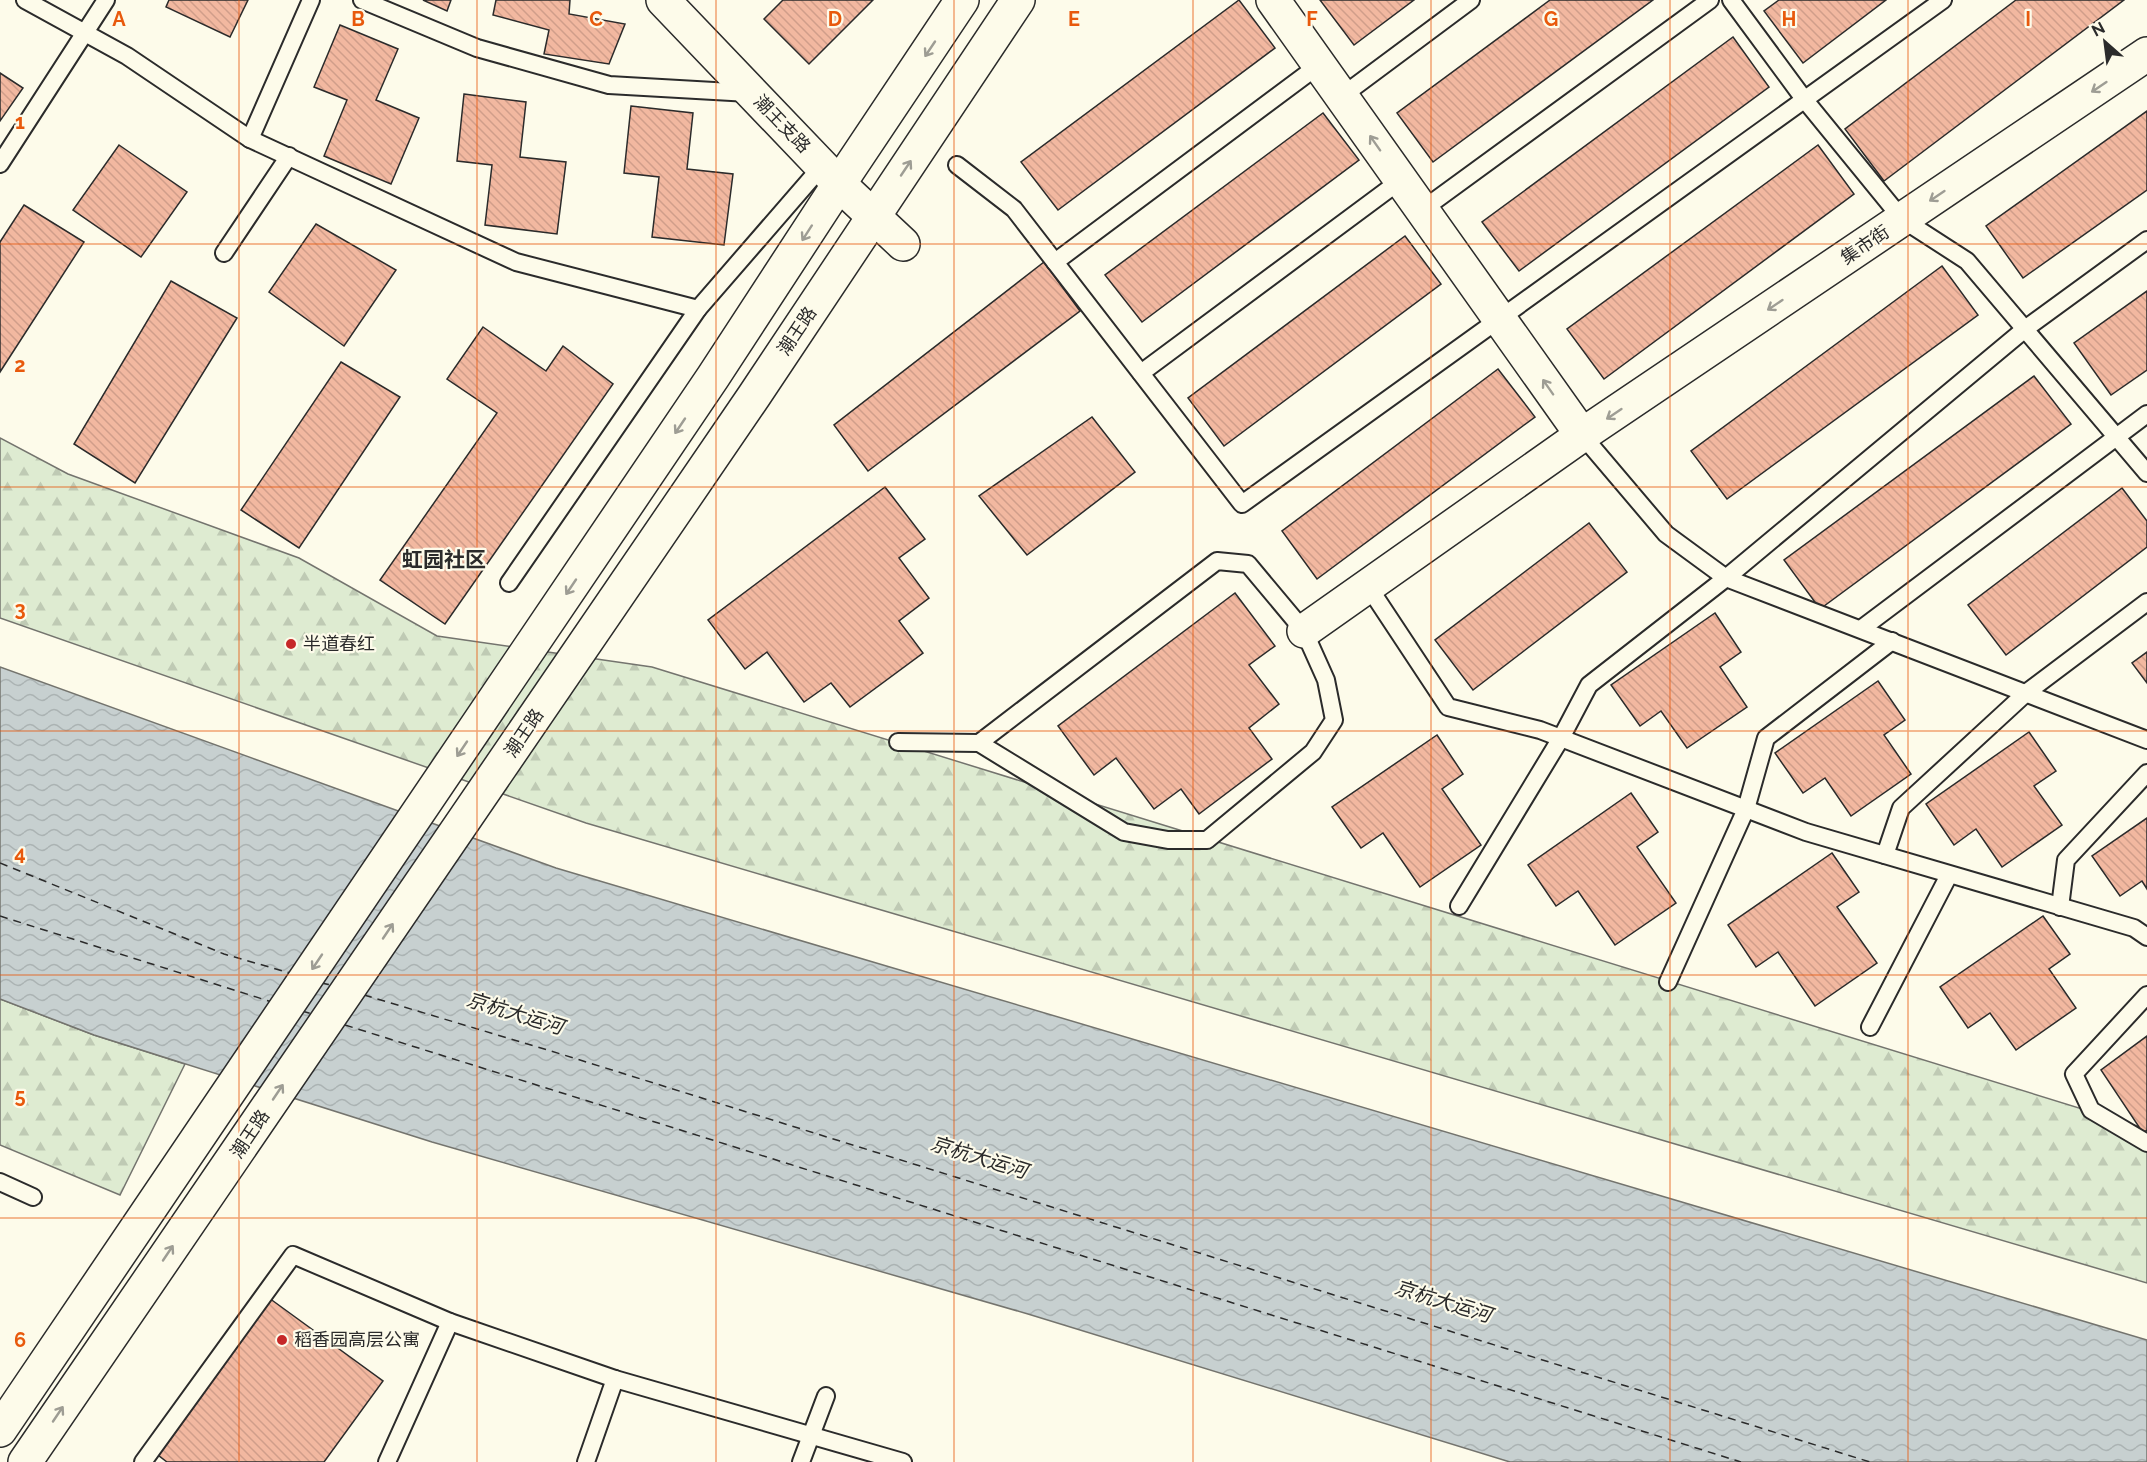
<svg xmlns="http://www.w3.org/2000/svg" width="2147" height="1462" font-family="Raleway,'Noto Sans SC',sans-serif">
	<defs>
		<pattern id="forest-firs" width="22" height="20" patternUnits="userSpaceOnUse" patternTransform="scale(1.5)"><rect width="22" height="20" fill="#deebd1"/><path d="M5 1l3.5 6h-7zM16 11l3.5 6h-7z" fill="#bfcab4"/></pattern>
		<pattern id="water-waves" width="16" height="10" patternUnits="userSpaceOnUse" patternTransform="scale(1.5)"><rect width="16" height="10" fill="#c7d0d0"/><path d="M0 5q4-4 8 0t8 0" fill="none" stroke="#abb3b3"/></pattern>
		<pattern id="building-back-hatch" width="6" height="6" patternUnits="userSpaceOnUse" patternTransform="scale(1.5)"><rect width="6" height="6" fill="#f2b8a0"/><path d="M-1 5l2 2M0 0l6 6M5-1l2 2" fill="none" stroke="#d09e8a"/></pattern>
	</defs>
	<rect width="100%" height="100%" fill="#fdfbea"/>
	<g fill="url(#forest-firs)" stroke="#74746e" stroke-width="1.5">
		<path d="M0,438L68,474L299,558L437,636L652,667L2147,1129V1283L586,823L0,618Z"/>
		<path d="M0,999L94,1035L185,1064L120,1195L0,1145Z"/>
	</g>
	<path fill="url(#water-waves)" stroke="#74746e" stroke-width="1.5" d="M0,667L556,868L2147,1340V1462H1510L1028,1314L432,1142L94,1035L0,999Z"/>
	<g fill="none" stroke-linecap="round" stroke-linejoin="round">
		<g stroke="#2b2b2b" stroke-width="1.5" stroke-dasharray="8 6" stroke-linecap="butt">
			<path d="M0,863L224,954L290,973"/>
			<path d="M0,916L272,1002"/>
			<path d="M321,983L331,985"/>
			<path d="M364,995L551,1051L1870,1462"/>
			<path d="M302,1011L312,1014"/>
			<path d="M345,1025L1741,1462"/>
		</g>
	</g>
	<g fill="url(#building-back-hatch)" stroke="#2b2b2b" stroke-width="1.5">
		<path d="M169,0H248L230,37L166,7Z"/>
		<path d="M423,0H451L447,11Z"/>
		<path d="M496,0H570L569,14L625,24L609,64L544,54L549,30L493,15Z"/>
		<path d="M783,0H873L809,64L764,19Z"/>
		<path d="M1239,0L1275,48L1058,210L1021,162Z"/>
		<path d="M1320,0H1414L1354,45Z"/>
		<path d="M1550,0H1653L1433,162L1397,113Z"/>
		<path d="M1779,0H1886L1803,63L1764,11Z"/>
		<path d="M2016,0H2124L1884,181L1845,129Z"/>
		<path d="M340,25L398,49L376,100L419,118L391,184L324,156L347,100L314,87Z"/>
		<path d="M1733,37L1769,87L1519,271L1482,222Z"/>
		<path d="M0,73L23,88L0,121Z"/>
		<path d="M464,94L526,102L520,157L566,162L557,234L485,225L492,165L457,161Z"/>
		<path d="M631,106L693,113L687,169L733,174L724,245L652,237L659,177L624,173Z"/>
		<path d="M2147,111V190L2023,278L1986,226Z"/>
		<path d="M1323,113L1359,160L1142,322L1105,275Z"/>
		<path d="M119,145L187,192L141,257L73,210Z"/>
		<path d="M1818,145L1854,194L1604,379L1567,329Z"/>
		<path d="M24,205L84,242L0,372V242Z"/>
		<path d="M316,224L396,270L344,346L269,292Z"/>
		<path d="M1405,236L1441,284L1224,446L1188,398Z"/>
		<path d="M1044,262L1080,311L868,471L834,425Z"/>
		<path d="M1942,266L1978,315L1727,499L1691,451Z"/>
		<path d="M171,281L237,318L135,483L74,444Z"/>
		<path d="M2147,291V370L2111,395L2074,343Z"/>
		<path d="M483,327L546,371L563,346L613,384L445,624L380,580L497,413L447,379Z"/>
		<path d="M341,362L400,397L299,548L241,510Z"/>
		<path d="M1498,369L1535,417L1317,579L1282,531Z"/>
		<path d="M2034,376L2071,424L1820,609L1784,560Z"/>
		<path d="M1092,417L1135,472L1027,555L979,496Z"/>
		<path d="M885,487L925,539L899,558L929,598L899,621L923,653L850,707L831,683L804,702L767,652L745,669L708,620Z"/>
		<path d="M2122,488L2147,521V547L2006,655L1968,605Z"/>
		<path d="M1589,523L1627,572L1473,690L1435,640Z"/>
		<path d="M1235,593L1275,646L1249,665L1279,704L1249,728L1272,759L1199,814L1181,789L1154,809L1116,758L1094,775L1058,726Z"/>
		<path d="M1715,613L1741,652L1720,667L1747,707L1687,748L1661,711L1640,726L1611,685Z"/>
		<path d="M2147,652V683L2132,663Z"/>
		<path d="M1878,681L1905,720L1884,735L1911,774L1851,816L1825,778L1803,793L1775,753Z"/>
		<path d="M2029,732L2056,771L2034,786L2062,825L2002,867L1976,829L1954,845L1926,804Z"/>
		<path d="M1437,735L1463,774L1442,789L1481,845L1420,887L1383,833L1361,848L1332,807Z"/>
		<path d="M1631,793L1658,832L1637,847L1676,903L1615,945L1578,891L1556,906L1528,865Z"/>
		<path d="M2147,818V889L2142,881L2120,896L2092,856Z"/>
		<path d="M1832,853L1859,892L1837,907L1877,963L1815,1006L1778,952L1756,967L1728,925Z"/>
		<path d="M2043,916L2070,954L2049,969L2076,1008L2016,1050L1990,1013L1968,1028L1940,987Z"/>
		<path d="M2147,1036V1130L2143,1133L2101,1070Z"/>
		<path d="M269,1298L383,1381L324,1462H167L154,1452Z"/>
	</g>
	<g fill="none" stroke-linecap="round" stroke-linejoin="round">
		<g stroke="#2b2b2b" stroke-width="20">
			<g id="lane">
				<path d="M25,0L127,56L250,139L516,262L698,309"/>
				<path d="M362,0L477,48L609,85L749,93"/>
				<path d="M1731,0L1804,99L1902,219L1967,261L2147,473"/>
				<path d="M1342,96L1471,0"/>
				<path d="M250,139L311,0"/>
				<path d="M0,164L106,0"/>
				<path d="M957,165L1014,209L1242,504L1943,0"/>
				<path d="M1422,210L1710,0"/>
				<path d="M224,253L289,156"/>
				<path d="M1055,262L1319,65"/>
				<path d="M1141,373L1401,180"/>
				<path d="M1582,435L1666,534L1726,578L2147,740"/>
				<path d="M509,583L698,309L822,166"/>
				<path d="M1368,586L1448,707L1540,730L1806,832L2134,928L2147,937"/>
				<path d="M1861,629L2147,414"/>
				<path d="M898,742L979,743L1217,561L1248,564L1304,631L1326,680L1334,720L1313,752L1207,840H1168L1124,832L979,743"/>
				<path d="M1885,855L1901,808L2026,693L2147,602"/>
				<path d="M1459,906L1561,738L1589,685L1726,578L2025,329L2147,240"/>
				<path d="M2060,907L2066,860L2147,773"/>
				<path d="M1668,982L1746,809L1766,738L1892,641"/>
				<path d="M2147,995L2074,1074L2091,1110L2147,1143"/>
				<path d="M1870,1027L1949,875"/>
				<path d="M0,1182L33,1197"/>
				<path d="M143,1462L293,1255L450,1322L615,1379L903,1462"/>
				<path d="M387,1462L450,1322"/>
				<path d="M586,1462L615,1379"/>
				<path d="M801,1462L826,1396"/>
			</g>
		</g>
		<g stroke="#2b2b2b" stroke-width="36">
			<g id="street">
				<path d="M663,0L839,184L903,244"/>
				<path d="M1273,0L1582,435"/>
				<path d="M1304,631L1582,435L2147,54"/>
			</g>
		</g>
		<g stroke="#2b2b2b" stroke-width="36">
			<g id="secondary">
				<path d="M0,1430L713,377L839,184L962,0"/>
				<path d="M25,1462L754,396L1018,0"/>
			</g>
		</g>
		<use href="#lane" stroke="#fdfbea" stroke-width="16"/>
		<use href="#street" stroke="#fdfbea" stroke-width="33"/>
		<use href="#secondary" stroke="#fdfbea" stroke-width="33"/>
	</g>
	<defs><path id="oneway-shaft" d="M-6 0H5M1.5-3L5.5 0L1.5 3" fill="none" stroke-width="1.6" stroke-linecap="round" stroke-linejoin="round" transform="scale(1.5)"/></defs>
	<g stroke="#9e9d94">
		<use href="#oneway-shaft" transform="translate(930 49) rotate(124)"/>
		<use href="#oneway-shaft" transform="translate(2099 87) rotate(146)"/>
		<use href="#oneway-shaft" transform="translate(1375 143) rotate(-125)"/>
		<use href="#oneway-shaft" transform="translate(906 168) rotate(-56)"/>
		<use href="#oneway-shaft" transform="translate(1937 196) rotate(146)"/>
		<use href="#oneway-shaft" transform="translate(807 233) rotate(123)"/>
		<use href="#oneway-shaft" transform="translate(1775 305) rotate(146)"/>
		<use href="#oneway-shaft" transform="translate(1548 387) rotate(-125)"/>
		<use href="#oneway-shaft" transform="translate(1614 414) rotate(146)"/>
		<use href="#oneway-shaft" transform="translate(680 426) rotate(124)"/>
		<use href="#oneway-shaft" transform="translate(571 587) rotate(124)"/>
		<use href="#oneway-shaft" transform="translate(462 749) rotate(124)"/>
		<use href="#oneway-shaft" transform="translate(388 931) rotate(-56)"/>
		<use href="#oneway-shaft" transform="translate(317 962) rotate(124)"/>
		<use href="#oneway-shaft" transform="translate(278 1092) rotate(-56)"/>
		<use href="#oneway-shaft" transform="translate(168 1253) rotate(-56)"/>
		<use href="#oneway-shaft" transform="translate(58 1414) rotate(-56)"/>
	</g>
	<path fill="none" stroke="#e8590c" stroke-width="1.5" stroke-opacity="0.55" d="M239,0V1462M477,0V1462M716,0V1462M954,0V1462M1193,0V1462M1431,0V1462M1670,0V1462M1908,0V1462M0,244H2147M0,487H2147M0,731H2147M0,975H2147M0,1218H2147"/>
	<g fill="#c62828" stroke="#fdfbea" stroke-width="2">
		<circle cx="291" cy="644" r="6"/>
		<circle cx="282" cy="1340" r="6"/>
	</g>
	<g text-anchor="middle" stroke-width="4.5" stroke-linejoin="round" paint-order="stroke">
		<g font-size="18" fill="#2b2b2b" stroke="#fdfbea">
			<text transform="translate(782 124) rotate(46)" y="6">潮王支路</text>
			<text transform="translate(1865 245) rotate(-34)" y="6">集市街</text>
			<text transform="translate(797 331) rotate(-56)" y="6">潮王路</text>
			<text transform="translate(524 733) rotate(-56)" y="6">潮王路</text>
			<text transform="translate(250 1134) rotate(-56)" y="6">潮王路</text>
		</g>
		<g font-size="18" fill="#2b2b2b" stroke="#fdfbea" text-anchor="start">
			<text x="303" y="650">半道春红</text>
			<text x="294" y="1346">稻香园高层公寓</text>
		</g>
		<g font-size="20" font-style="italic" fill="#2b2b2b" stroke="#fdfbea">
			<text transform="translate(515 1013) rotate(17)" y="7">京杭大运河</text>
			<text transform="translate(979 1157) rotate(17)" y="7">京杭大运河</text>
			<text transform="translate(1443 1301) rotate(17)" y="7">京杭大运河</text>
		</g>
		<g font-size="21" font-weight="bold" fill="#2b2b2b" stroke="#fdfbea">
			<text x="444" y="567">虹园社区</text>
		</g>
	</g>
	<g font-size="20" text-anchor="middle" font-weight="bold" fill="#e8590c" stroke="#fdfbea" stroke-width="4.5" stroke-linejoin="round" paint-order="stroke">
		<text x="119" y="26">A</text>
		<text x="358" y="26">B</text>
		<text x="596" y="26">C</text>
		<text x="835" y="26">D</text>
		<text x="1074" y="26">E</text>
		<text x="1312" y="26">F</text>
		<text x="1551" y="26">G</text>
		<text x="1789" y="26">H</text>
		<text x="2028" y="26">I</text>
		<text x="20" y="129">1</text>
		<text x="20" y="372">2</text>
		<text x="20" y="616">3</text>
		<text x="20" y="860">4</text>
		<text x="20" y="1103">5</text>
		<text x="20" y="1347">6</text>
	</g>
	<g transform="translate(2105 42) rotate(332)" stroke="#fdfbea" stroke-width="4.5" paint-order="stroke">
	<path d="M0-4.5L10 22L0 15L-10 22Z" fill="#2b2b2b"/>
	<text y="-9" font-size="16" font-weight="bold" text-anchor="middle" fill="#2b2b2b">N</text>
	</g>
</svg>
